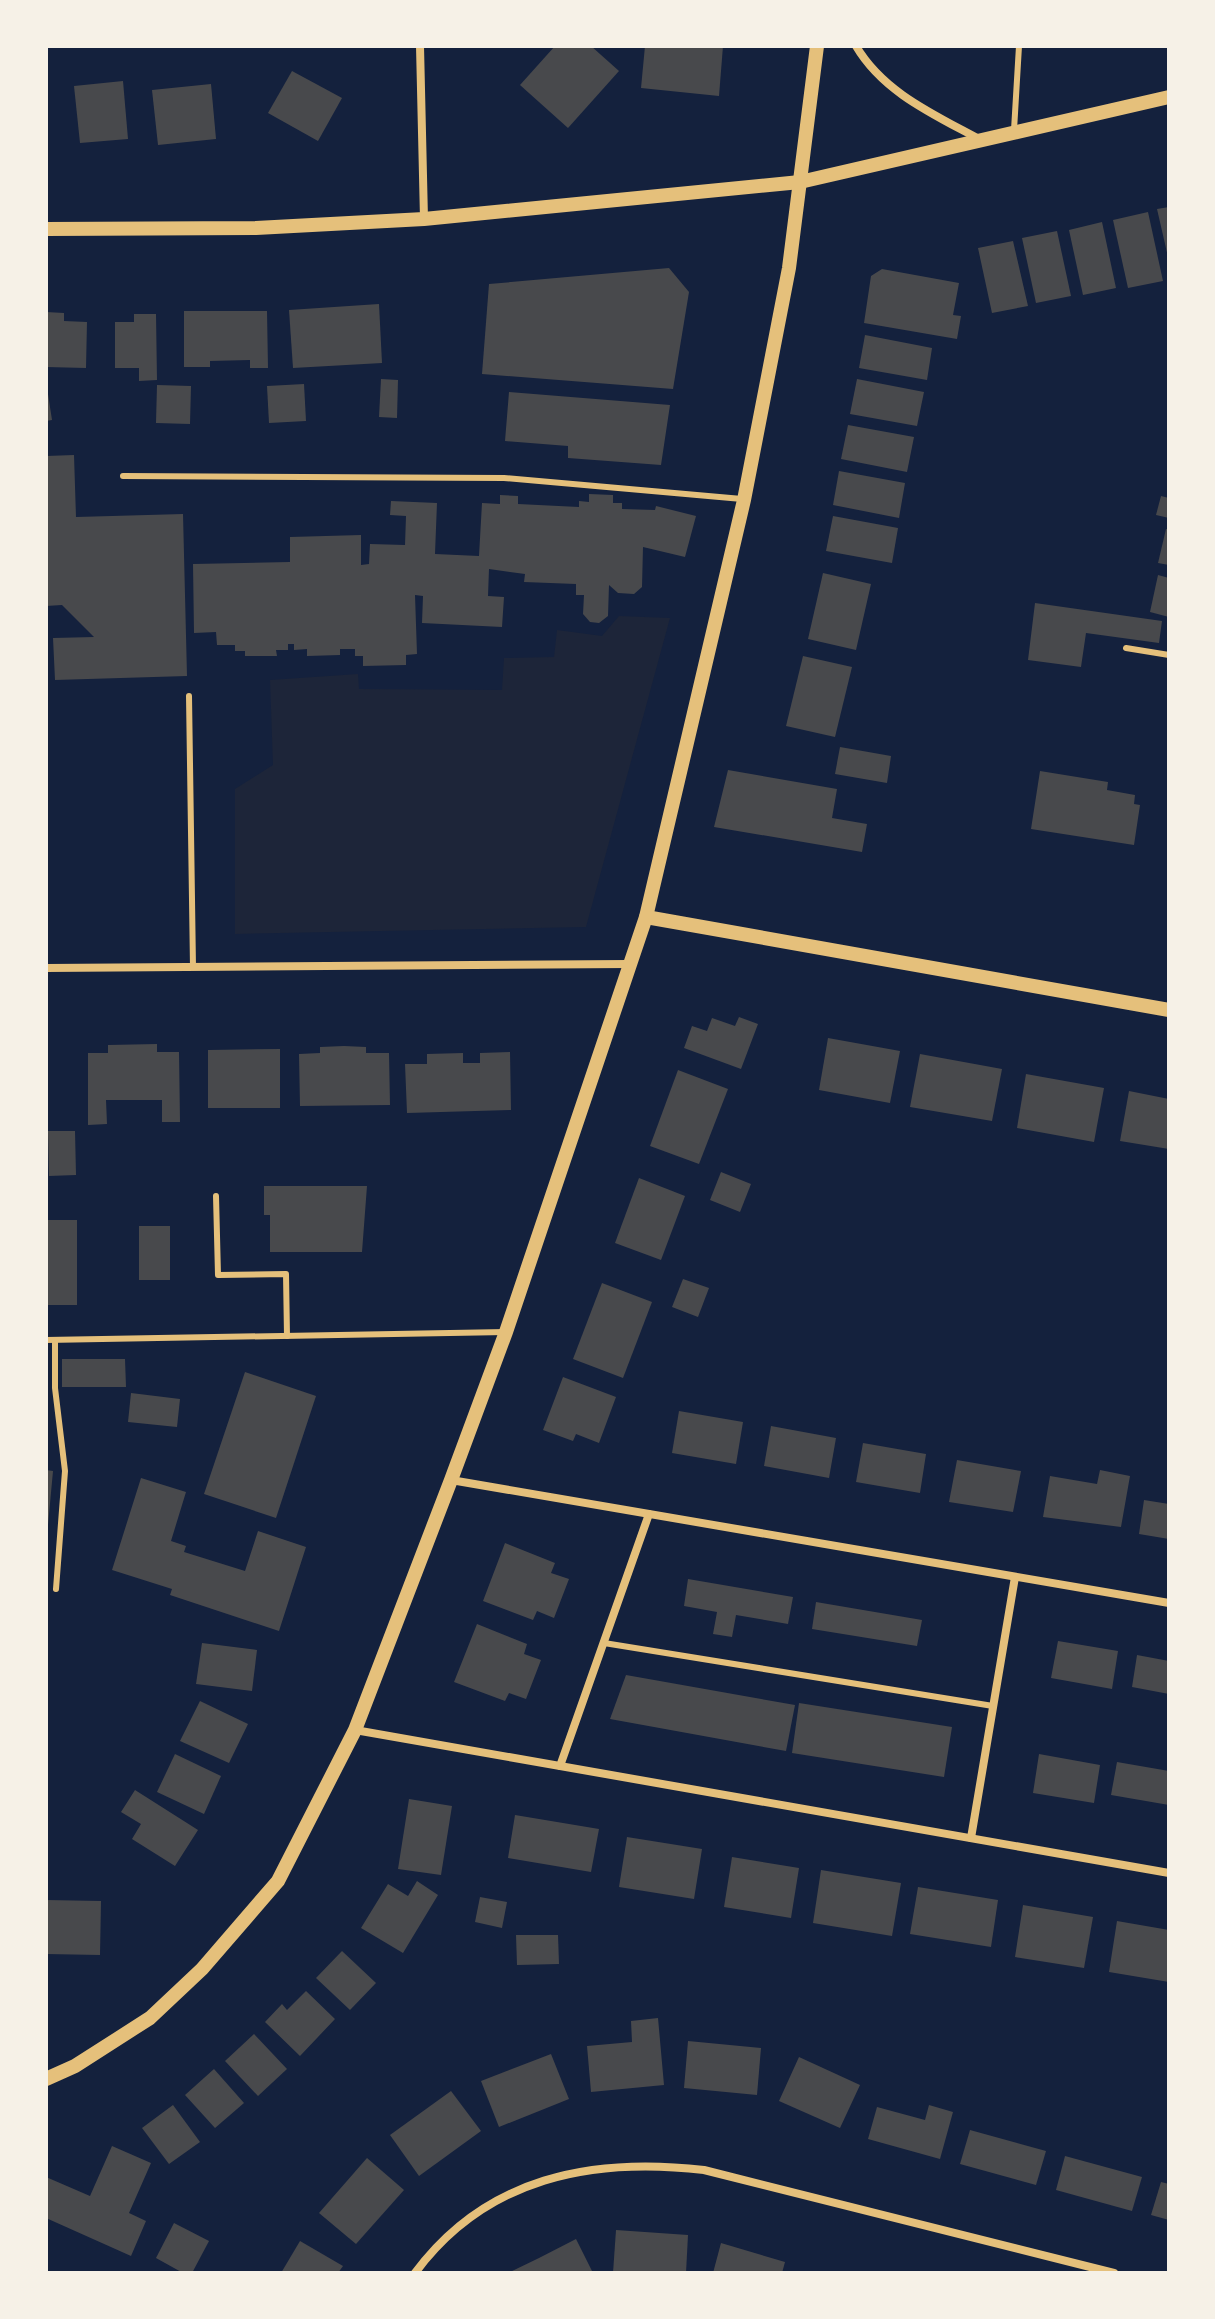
<svg xmlns="http://www.w3.org/2000/svg" width="1215" height="2319" font-family="'Sofia Sans Condensed',sans-serif">
	<rect width="100%" height="100%" fill="#14213d"/>
	<path fill="#1d2539" d="M619,616L670,618L586,927L235,934V789L273,765L270,680L358,674L359,689L502,690L504,658L554,657L557,630L602,636Z"/>
	<g fill="#48494c">
		<path d="M555,46H591L619,71L568,128L520,85Z"/>
		<path d="M645,46H723L719,96L641,88Z"/>
		<path d="M292,71L342,98L318,141L268,113Z"/>
		<path d="M123,81L128,139L80,143L74,86Z"/>
		<path d="M211,84L216,139L158,145L152,90Z"/>
		<path d="M1169,207V257H1168L1157,209Z"/>
		<path d="M1148,212L1163,281L1128,288L1113,220Z"/>
		<path d="M1102,222L1116,288L1083,295L1069,230Z"/>
		<path d="M1057,231L1071,296L1036,303L1022,238Z"/>
		<path d="M1013,241L1028,306L992,313L978,248Z"/>
		<path d="M669,268L689,292L673,389L482,374L489,284Z"/>
		<path d="M882,269L959,283L953,315L961,316L957,339L864,323L871,276Z"/>
		<path d="M379,304L382,363L293,368L289,310Z"/>
		<path d="M184,311H267L268,368H250V360L210,361V367H184Z"/>
		<path d="M46,312L64,313V321L87,322L86,368L46,367Z"/>
		<path d="M134,314H156L157,380L139,381V368H115V322H134Z"/>
		<path d="M865,335L932,348L927,380L859,368Z"/>
		<path d="M381,379L398,380L397,418L379,417Z"/>
		<path d="M857,379L924,392L917,426L850,414Z"/>
		<path d="M46,381L52,420L46,421Z"/>
		<path d="M304,384L306,421L269,423L267,386Z"/>
		<path d="M157,385L191,386L190,424L156,423Z"/>
		<path d="M509,392L670,405L661,465L568,458V446L505,441Z"/>
		<path d="M848,425L914,437L907,472L841,459Z"/>
		<path d="M74,455L76,517L183,514L187,676L55,680L53,638L94,637L62,605L46,606V456Z"/>
		<path d="M839,471L905,483L899,518L833,505Z"/>
		<path d="M589,494L613,495V503H622V509L655,510L656,506L696,516L685,557L643,547L642,587L634,594L618,593L609,585L608,616L599,623L590,622L583,614L584,595H576V584L524,582L525,574L489,569L488,596L504,597L502,627L422,623L423,596L415,595L417,654L406,655V665L363,666V656H355V649H340V655L307,656V649L294,650V644H288V650H276L277,656H245V651H235V645H217L216,632L194,633L193,564L290,562V537L361,535V565L369,564L370,544L405,545L406,516L390,515L391,501L437,503L435,554L479,556L482,503L500,504V495L518,496V504L579,507V501L589,502Z"/>
		<path d="M1161,496L1169,498V518L1156,515Z"/>
		<path d="M833,516L898,528L892,563L826,551Z"/>
		<path d="M1166,529L1169,530V565L1158,563Z"/>
		<path d="M823,573L871,584L856,650L808,639Z"/>
		<path d="M1158,575L1169,578V617L1150,612Z"/>
		<path d="M1035,603L1162,621L1159,643L1086,633L1081,667L1028,660Z"/>
		<path d="M803,656L852,667L835,737L786,726Z"/>
		<path d="M840,747L891,756L887,783L835,774Z"/>
		<path d="M728,770L837,789L832,818L867,824L862,852L714,827Z"/>
		<path d="M1040,771L1108,782L1107,790L1135,795L1134,804L1140,805L1134,845L1031,829Z"/>
		<path d="M739,1017L758,1024L741,1069L684,1048L692,1026L707,1031L712,1018L735,1026Z"/>
		<path d="M828,1038L900,1051L890,1103L819,1090Z"/>
		<path d="M157,1044V1052H179L180,1122H162V1100H106L107,1124L88,1125V1053H108V1045Z"/>
		<path d="M344,1046L366,1047V1053H389L390,1105L300,1106L299,1054L320,1053V1047Z"/>
		<path d="M280,1049V1108H208V1050Z"/>
		<path d="M510,1052L511,1110L407,1113L405,1064H427V1054L463,1053V1063H480V1053Z"/>
		<path d="M920,1054L1002,1069L992,1121L910,1107Z"/>
		<path d="M678,1070L728,1089L699,1164L650,1146Z"/>
		<path d="M1026,1074L1104,1088L1094,1142L1017,1128Z"/>
		<path d="M1129,1091L1169,1099V1149L1120,1141Z"/>
		<path d="M48,1131H75L76,1175L49,1176Z"/>
		<path d="M721,1172L751,1184L740,1212L710,1200Z"/>
		<path d="M639,1178L685,1196L661,1260L615,1243Z"/>
		<path d="M264,1186H367L362,1252H270V1215H264Z"/>
		<rect x="46" y="1220" width="31" height="85"/>
		<rect x="139" y="1226" width="31" height="54"/>
		<path d="M683,1279L709,1288L698,1317L672,1307Z"/>
		<path d="M602,1283L652,1302L623,1378L573,1359Z"/>
		<path d="M62,1359H125L126,1387H62Z"/>
		<path d="M245,1372L316,1396L276,1518L204,1494Z"/>
		<path d="M563,1377L616,1397L599,1443L576,1434L573,1441L543,1430Z"/>
		<path d="M131,1393L180,1399L177,1427L128,1422Z"/>
		<path d="M679,1411L743,1422L736,1464L672,1453Z"/>
		<path d="M771,1426L836,1438L829,1478L764,1466Z"/>
		<path d="M863,1443L926,1454L920,1493L856,1482Z"/>
		<path d="M957,1460L1021,1471L1013,1512L949,1502Z"/>
		<path d="M46,1470L53,1471L48,1525H46Z"/>
		<path d="M1100,1470L1130,1476L1121,1527L1043,1517L1050,1476L1097,1484Z"/>
		<path d="M141,1478L186,1492L171,1541L186,1546L184,1552L245,1571L258,1531L306,1547L279,1631L170,1595L172,1589L112,1570Z"/>
		<path d="M1144,1500L1169,1504V1539L1139,1534Z"/>
		<path d="M505,1543L555,1563L551,1573L569,1579L554,1618L537,1611L533,1620L483,1601Z"/>
		<path d="M688,1579L793,1597L788,1624L736,1615L732,1637L713,1634L717,1612L684,1606Z"/>
		<path d="M816,1602L922,1620L917,1646L812,1629Z"/>
		<path d="M477,1624L527,1644L524,1654L541,1660L526,1699L509,1693L505,1701L454,1682Z"/>
		<path d="M1058,1641L1118,1651L1112,1689L1051,1678Z"/>
		<path d="M202,1643L257,1650L252,1691L196,1684Z"/>
		<path d="M1137,1655L1169,1661V1694L1132,1687Z"/>
		<path d="M626,1675L795,1705L786,1751L610,1719Z"/>
		<path d="M200,1701L248,1724L229,1763L180,1741Z"/>
		<path d="M799,1703L952,1727L944,1777L792,1753Z"/>
		<path d="M175,1754L221,1776L204,1814L157,1792Z"/>
		<path d="M1039,1754L1100,1765L1094,1803L1033,1793Z"/>
		<path d="M1117,1762L1169,1771V1805L1111,1795Z"/>
		<path d="M135,1790L198,1830L175,1866L132,1839L141,1824L121,1812Z"/>
		<path d="M409,1799L452,1806L441,1875L398,1869Z"/>
		<path d="M515,1815L599,1829L591,1872L508,1858Z"/>
		<path d="M627,1837L702,1849L694,1899L619,1887Z"/>
		<path d="M732,1857L799,1868L791,1918L724,1907Z"/>
		<path d="M821,1870L901,1883L892,1936L813,1923Z"/>
		<path d="M417,1881L438,1895L403,1953L361,1928L388,1884L408,1896Z"/>
		<path d="M918,1887L998,1900L991,1947L910,1934Z"/>
		<path d="M480,1897L507,1902L502,1928L475,1922Z"/>
		<path d="M46,1900L101,1901L100,1955L46,1954Z"/>
		<path d="M1023,1905L1093,1917L1084,1968L1015,1957Z"/>
		<path d="M1117,1921L1169,1930V1982L1109,1972Z"/>
		<path d="M516,1935H558L559,1964L517,1965Z"/>
		<path d="M342,1951L376,1983L350,2010L316,1978Z"/>
		<path d="M306,1991L335,2019L300,2056L265,2022L282,2004L287,2010Z"/>
		<path d="M658,2018L664,2085L591,2092L587,2046L632,2042L631,2021Z"/>
		<path d="M254,2034L287,2069L258,2096L225,2061Z"/>
		<path d="M688,2041L761,2048L757,2095L684,2088Z"/>
		<path d="M551,2054L569,2099L499,2127L481,2081Z"/>
		<path d="M799,2057L860,2085L840,2128L779,2101Z"/>
		<path d="M214,2069L244,2103L215,2128L185,2095Z"/>
		<path d="M451,2091L481,2131L419,2176L390,2135Z"/>
		<path d="M173,2105L200,2142L169,2164L142,2128Z"/>
		<path d="M929,2105L953,2112L940,2159L868,2139L877,2107L925,2120Z"/>
		<path d="M970,2130L1046,2151L1036,2185L960,2164Z"/>
		<path d="M112,2146L151,2163L129,2213L146,2221L131,2256L46,2218V2177L90,2196Z"/>
		<path d="M1065,2156L1142,2177L1132,2211L1056,2190Z"/>
		<path d="M367,2158L404,2190L356,2244L319,2213Z"/>
		<path d="M1161,2182L1169,2184V2220L1151,2215Z"/>
		<path d="M174,2223L209,2241L192,2273H183L156,2258Z"/>
		<path d="M616,2230L688,2235L686,2273H613Z"/>
		<path d="M576,2239L593,2273H508L539,2258Z"/>
		<path d="M300,2241L343,2266L338,2273H281Z"/>
		<path d="M721,2243L785,2262L782,2273H713Z"/>
	</g>
	<g fill="none" stroke-linecap="round" stroke-linejoin="round">
		<g stroke="#e5c07b" stroke-width="6">
			<path d="M1014,130L1019,46"/>
			<path d="M123,476L504,478L742,499"/>
			<path d="M1126,648L1169,655"/>
			<path d="M189,696L193,967"/>
			<path d="M216,1196L218,1275L286,1274L287,1336"/>
			<path d="M46,1340L506,1332"/>
			<path d="M55,1340V1388L65,1471L56,1589"/>
			<path d="M604,1643L993,1706"/>
		</g>
		<g stroke="#e5c07b" stroke-width="8">
			<path d="M420,46L424,219"/>
			<path d="M856,46C883,92 933,114 979,139"/>
			<path d="M46,968L629,964"/>
			<path d="M451,1480L1169,1603"/>
			<path d="M355,1730L1169,1873"/>
			<path d="M560,1766L649,1514"/>
			<path d="M971,1838L1015,1577"/>
			<path d="M415,2273C486,2177 592,2157 704,2170L1114,2273"/>
		</g>
		<g stroke="#e5c07b" stroke-width="14">
			<path d="M46,229L256,228L424,219L800,182L1169,97"/>
			<path d="M646,917L1169,1010"/>
			<path d="M46,2079L75,2066L150,2018L202,1969L278,1881L355,1730L451,1480L506,1332L646,917L744,500L789,268L817,46"/>
		</g>
	</g>
	<rect width="1215" height="2319" fill="none" stroke="#f6f1e7" stroke-width="96"/>
</svg>
